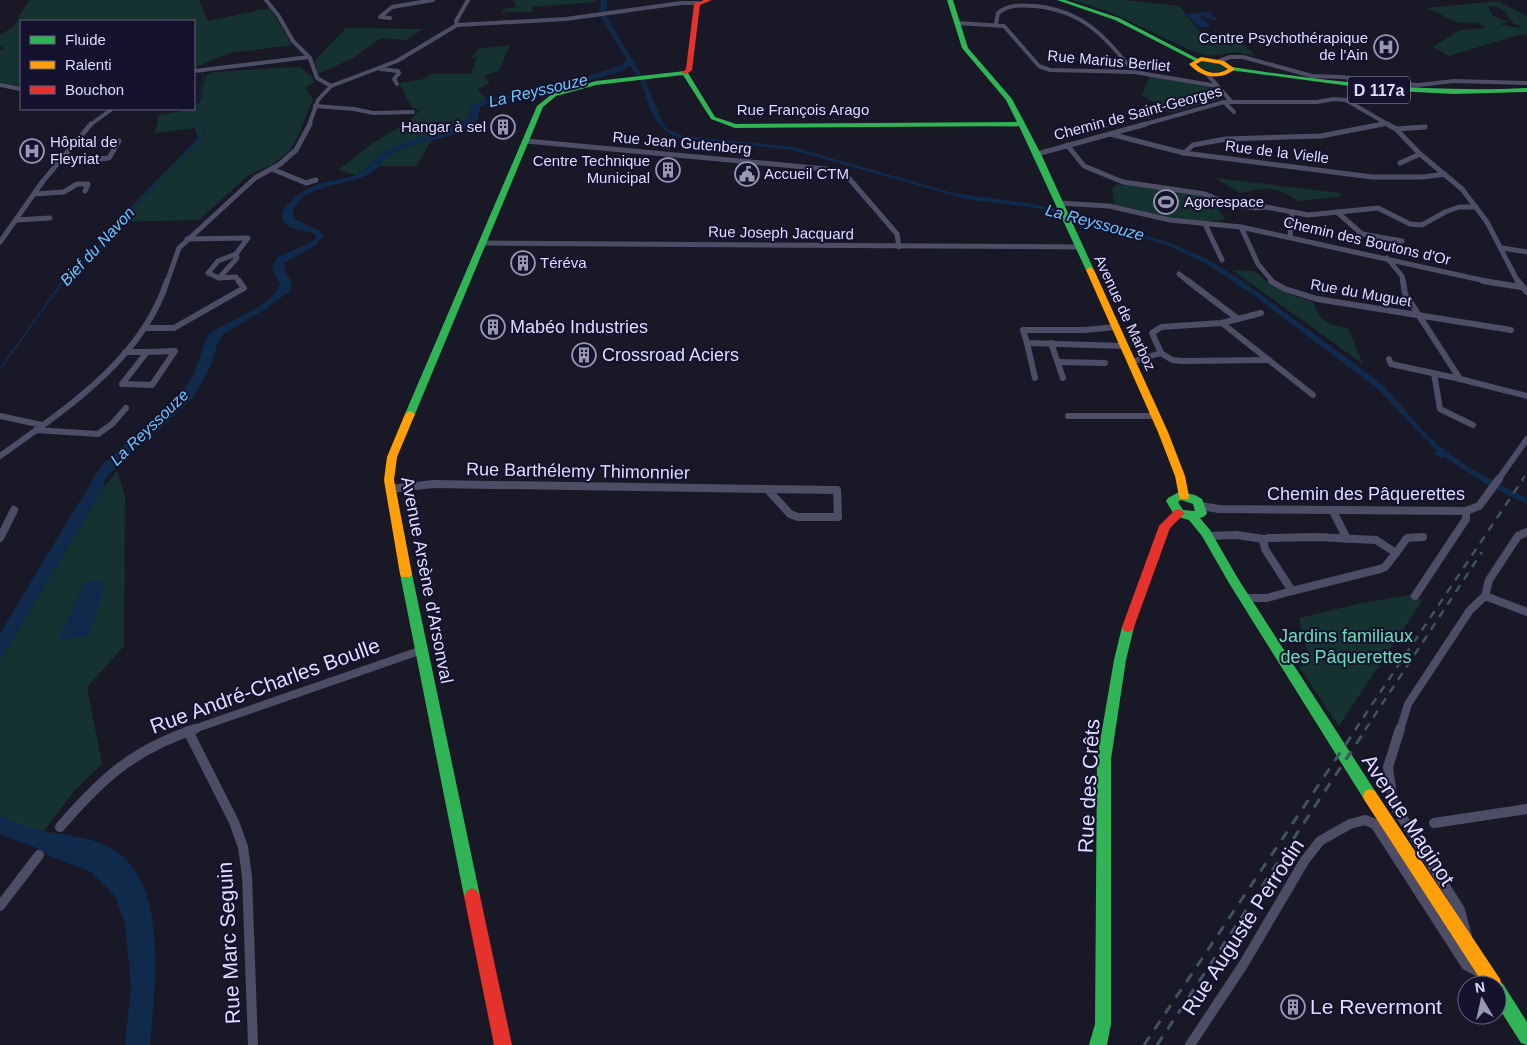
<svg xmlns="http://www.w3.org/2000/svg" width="1527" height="1045" font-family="Arial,sans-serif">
	<rect width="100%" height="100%" fill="#191826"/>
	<g fill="#163230" fill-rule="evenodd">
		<path d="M30,0H199L208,21L270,8L292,45L230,53L194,68V21H21V86L0,83V50L5,49L0,46V35L13,27L19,20L18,17Z"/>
		<path d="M513,0H595L596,2L532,7V12H501L504,9L516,7Z"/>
		<path d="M1072,0H1124L1179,6L1204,37H1235L1256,56L1234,52L1209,56L1192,51L1108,11Z"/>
		<path d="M1498,1L1527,16V35L1521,34L1449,56L1433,47L1460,30L1486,28L1479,23L1456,22L1427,8ZM1488,6C1502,5 1507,15 1514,24L1522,26L1518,28L1499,24L1509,22L1493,16Z"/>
		<path d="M346,28L423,29L407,40L381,38L353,58L318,74L315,60Z"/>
		<path d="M510,45L499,71L483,76L490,83L477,89L487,99L469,106V117C445,135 413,137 386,151C373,157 370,167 356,175L338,170L372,144L409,121L420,110L412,108L399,83L424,79L432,74H471L477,57L471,58L478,49Z"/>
		<path d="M1205,61L1222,64L1227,69C1219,74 1206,72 1199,66V63Z"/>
		<path d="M299,67L312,76L314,83L305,87L313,99L298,137L289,151L273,164L249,175L199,220L116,222L198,138L195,128L155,133L159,115L194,109V106L200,102L206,76L213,72Z"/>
		<path d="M1150,76L1210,87L1216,90L1221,99L1171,113L1142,95Z"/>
		<path d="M432,140L416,166H379C393,148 412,145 432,140Z"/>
		<path d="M1216,178L1339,193L1343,196L1298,201C1276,186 1265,187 1240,193Z"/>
		<path d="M1118,184L1211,197L1223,206L1217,207L1225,220C1188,225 1150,212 1114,204L1112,189Z"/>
		<path d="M1232,270L1255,271C1272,288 1290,296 1314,302C1318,322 1331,326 1348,328L1363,364Z"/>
		<path d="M117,471L125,496L124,646L87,687L102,764L74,791L44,831L25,827L0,816V661L105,486Z"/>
		<path d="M1410,595L1423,600L1339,726L1299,667L1310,662L1299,618L1358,604Z"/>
	</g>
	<g fill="#0f2a4b">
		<path d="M601,0H607V8L604,12L642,76H637L630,65L622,71L575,85L526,96L496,100L480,107L478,119C460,139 424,140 400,149C387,154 382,166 371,173C351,186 299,183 293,213L295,219L318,230L324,235L316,245L284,263C283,274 295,279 290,291L264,310L223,334L217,344L211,366L194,396L166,423L132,451L106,478L104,482L105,486L0,661V633L101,466L182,393L194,374L206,339L210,333C228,321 274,305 280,284L272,270L276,258L315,240L316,235L313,233L289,227L282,219C281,210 286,206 292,200C314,180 330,183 355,175C369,170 373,158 384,151C412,136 444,135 469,117V106L474,103L563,84L622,65L627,59L600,16L599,12Z"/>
		<path d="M1209,12L1218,20H1214L1202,16L1200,17L1209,24V27H1199L1186,14Z"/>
		<path d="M644,79L663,123L667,129L684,136L793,147L953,193L1028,203L1059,210L1062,214L1036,208L966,199L792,150L680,138C652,129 650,105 640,80Z"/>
		<path d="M1070,214L1168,242L1209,260L1241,280L1374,378C1396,396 1411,420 1432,439C1459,464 1494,482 1527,498V504L1489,486L1444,457L1440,458L1434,453L1437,451L1378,389L1253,295L1207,264L1167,245L1072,217Z"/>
		<path d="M103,579L101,585L105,586L89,636L58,640L84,583Z"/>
		<path d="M0,816C14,822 28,828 43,831C65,835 89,837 109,847C171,878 154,989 150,1045H125L131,985L125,923L115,896L91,872L49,856L39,849L0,834Z"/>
	</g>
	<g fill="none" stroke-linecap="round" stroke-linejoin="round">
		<g stroke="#0f2a4b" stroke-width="1">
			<path d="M166,21L172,0"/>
			<path d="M194,61L197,72L204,73L200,95L194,106"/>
			<path d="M191,109L189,111L201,125"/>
		</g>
		<path stroke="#0f2a4b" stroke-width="2" d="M0,369L71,270L98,250L122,219L202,136L205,129L200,124"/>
		<g stroke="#4d4e66" stroke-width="4">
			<path d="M266,0L278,15L293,41L310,58L317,78L331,86"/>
			<path d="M390,18L380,17L392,7L433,0"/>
			<path d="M957,23L1004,26L1039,66L1050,70L1134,72L1217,86"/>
			<path d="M996,24L998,13C1009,4 1022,5 1035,6C1084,11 1104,36 1134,72"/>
			<path d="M457,25L456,21L468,0"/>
			<path d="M1219,61L1230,57H1243L1312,76L1342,77L1387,83L1419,85L1454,81L1527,83"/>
			<path d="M380,69L398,71L399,73L394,79L397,84"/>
			<path d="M194,71L309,57"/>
			<path d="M1206,73L1231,101"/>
			<path d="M0,85L21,89"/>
			<path d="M1224,102L1234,112"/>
			<path d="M315,106L354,109L373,113L413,112"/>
			<path d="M90,125L112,109"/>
			<path d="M309,125L318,100L331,86L397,61L457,25L566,19L681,3H698"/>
			<path d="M1142,125L1224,102H1317L1334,99L1346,100L1389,125"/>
			<path d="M1378,125L1386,123"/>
		</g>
		<g stroke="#4d4e66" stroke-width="5">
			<path d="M1387,124L1396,129L1420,154L1462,189L1487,222L1518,282"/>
			<path d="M1396,129L1425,127"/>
			<path d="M1110,134L1184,153L1372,177H1423L1445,174"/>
			<path d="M526,141L836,170L846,175L897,234L899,247"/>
			<path d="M1067,145L1084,166L1123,182L1205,194L1228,204L1256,208L1266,207L1308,215L1378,208L1410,224L1422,225L1445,212L1459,207H1476"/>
			<path d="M1184,153L1193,145L1226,139L1321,136L1383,124"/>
			<path d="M1037,154L1146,124"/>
			<path d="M57,163L109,158L119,141"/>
			<path d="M1400,163L1420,154"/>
			<path d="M272,169L306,183L316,180"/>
			<path d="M34,194L64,192L77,184H88L85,191"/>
			<path d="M1058,203L1109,206L1170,220L1241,227L1490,282"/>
			<path d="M1337,212L1362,234L1402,241"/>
			<path d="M17,220L50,218"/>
			<path d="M1205,224L1222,260"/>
			<path d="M1241,227L1258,264L1273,282"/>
			<path d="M1290,237L1292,212"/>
			<path d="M187,239L248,238L236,254L218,261L208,273L219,278L236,277L239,282"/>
			<path d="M0,242L43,181L91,124"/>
			<path d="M482,243L1079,247"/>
			<path d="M1502,248L1527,252"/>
			<path d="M1387,258L1402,276L1403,282"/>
			<path d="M1179,274L1189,282"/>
			<path d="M219,278L237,258L236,254"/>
			<path d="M167,282L179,248L255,178L280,164L296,150L310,124"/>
		</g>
		<g stroke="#4d4e66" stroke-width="6">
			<path d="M1188,281L1238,319"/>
			<path d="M1271,281L1285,289L1317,299L1511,330"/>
			<path d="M1403,281L1405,294L1460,379L1527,396"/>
			<path d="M1483,281L1521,287"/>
			<path d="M1518,281L1527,292"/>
			<path d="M1222,323L1313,395"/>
			<path d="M1115,327L1085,330H1023L1027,343L1124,346"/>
			<path d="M144,328H174L244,288L239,281"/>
			<path d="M1027,343L1035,378"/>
			<path d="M1051,343L1063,378"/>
			<path d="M175,351L152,385L122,384L147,352Z"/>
			<path d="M125,352H147"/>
			<path d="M1161,353L1152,333L1161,327L1222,323L1261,313"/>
			<path d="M1389,359L1391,364L1460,379"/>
			<path d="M1058,362L1105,363"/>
			<path d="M1131,362L1161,353L1172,360L1182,361L1269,360"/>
			<path d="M1434,373L1440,409L1473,425"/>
			<path d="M0,416L42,425"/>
			<path d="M1068,416H1155"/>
			<path d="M36,430L98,434L112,424L126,408"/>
			<path d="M0,456C64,410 142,360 167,281"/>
			<path d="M1498,480L1527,439"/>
		</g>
		<g stroke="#4d4e66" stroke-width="8">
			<path d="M390,489L433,484L837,490L838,517H798L790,514L767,489"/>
			<path d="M1201,506L1219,509L1466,511L1479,506L1499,479"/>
			<path d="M1333,511L1347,539"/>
			<path d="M1207,536L1236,535L1264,539"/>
			<path d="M1316,537L1376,540L1396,553L1385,567L1380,569L1292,591L1265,549L1263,540L1268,538Z"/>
			<path d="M0,538L14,510"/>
			<path d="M1396,553L1407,538L1423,537"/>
			<path d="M1415,596L1466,519V511"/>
			<path d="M1485,596L1527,612"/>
			<path d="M1245,598H1267L1292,591"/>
			<path d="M191,730L422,650"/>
			<path d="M1400,730L1408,704L1470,610L1485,596L1489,580L1518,536L1527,532"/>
		</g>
		<g stroke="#4d4e66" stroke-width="10">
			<path d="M1400,729L1388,767L1393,803L1460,910L1467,936"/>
			<path d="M188,731L234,822L243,847L247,876L253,1045"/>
			<path d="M1434,823L1527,809"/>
			<path d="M60,827C102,778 133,750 195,729"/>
			<path d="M0,906L39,855"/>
			<path d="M1190,1045L1243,965L1305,860L1320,841L1350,824L1365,820L1375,824L1466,965L1481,973"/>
		</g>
		<g fill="#30b455" fill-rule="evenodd">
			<path d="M947,0H953L968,48L1012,99L1041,154L1094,270L1093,272L1090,273L1086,270L1019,126L735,128L711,119L683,75L596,85L556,96L543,107L415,414L414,416H406L405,414L537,106L552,94L596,81L685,71L688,73L715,117L736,124L1017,122L1006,100L962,48Z"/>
			<path d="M1057,0H1065L1119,18L1200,60L1195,61L1115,20Z"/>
			<path d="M1232,67C1330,82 1427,93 1527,88V92L1453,94L1379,90L1230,70L1229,69Z"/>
			<path d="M1179,492L1195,495L1202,499L1207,513L1205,516L1200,518L1210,530L1237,577L1375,791L1377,796L1375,801L1370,803L1365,801L1229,583L1202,536L1189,520L1175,516L1166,501L1168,498ZM1181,500L1193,504L1195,511L1183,510L1178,502Z"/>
			<path d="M406,569L410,571L412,574L480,896L477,901L472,904L467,901L464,896L400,574L402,571Z"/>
			<path d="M1128,622L1132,623L1134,627L1126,660L1111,759V1024L1107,1045H1089L1095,1024L1097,759L1114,660L1122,627L1124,623Z"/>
			<path d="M1497,982L1503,984L1527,1022V1045L1521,1043L1497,1005V985H1491Z"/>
		</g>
		<g fill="#ff9f0a" fill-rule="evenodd">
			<path d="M1201,57L1224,61L1235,69C1221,81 1201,78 1189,64ZM1202,61L1220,64L1228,69C1216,76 1205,73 1196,64Z"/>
			<path d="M1090,267L1094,270L1168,432L1185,476L1189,496L1188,499H1180L1179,496L1175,476L1158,432L1086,270Z"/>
			<path d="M410,411L415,414L397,457L394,480L412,574L410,577H402L400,574L384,480L387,457L405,414Z"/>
			<path d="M1370,789L1375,791L1500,979L1502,985L1500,991L1497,992V985H1484L1365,801L1363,796L1365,791Z"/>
		</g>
		<g fill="#e5322d" fill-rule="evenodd">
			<path d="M704,0H712L700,5L692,70L687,74H683L682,73L686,69L694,4Z"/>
			<path d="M1179,509L1185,513L1170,528L1134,627L1132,631L1128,632L1124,631L1122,627L1159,526L1175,510Z"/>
			<path d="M472,888L477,891L480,896L512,1045H494L464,896L467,891Z"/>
		</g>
		<path stroke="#3f5463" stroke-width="2" stroke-dasharray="5 4.5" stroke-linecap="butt" d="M1522,480L1527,473"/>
		<g stroke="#3f5463" stroke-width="2.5" stroke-dasharray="8 7" stroke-linecap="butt">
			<path d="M1355,730L1523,479"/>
			<path d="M1365,730L1482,552"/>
		</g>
		<g stroke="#3f5463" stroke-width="3" stroke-dasharray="10 9" stroke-linecap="butt">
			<path d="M1144,1045L1356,729"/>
			<path d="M1157,1045L1366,729"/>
		</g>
	</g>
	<defs>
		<g id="hospital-ring" transform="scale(1.25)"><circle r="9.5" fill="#14122c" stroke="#9998b3" stroke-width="1.5"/><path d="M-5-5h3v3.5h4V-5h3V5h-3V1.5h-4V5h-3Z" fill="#9998b3"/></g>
		<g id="building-ring" transform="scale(1.25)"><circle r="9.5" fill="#14122c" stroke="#9998b3" stroke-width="1.5"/><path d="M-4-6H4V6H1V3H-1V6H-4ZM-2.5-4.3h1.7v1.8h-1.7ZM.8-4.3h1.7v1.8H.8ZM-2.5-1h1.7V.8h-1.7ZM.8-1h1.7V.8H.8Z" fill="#9998b3"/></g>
		<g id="civic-ring" transform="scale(1.25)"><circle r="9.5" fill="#14122c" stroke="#9998b3" stroke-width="1.5"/><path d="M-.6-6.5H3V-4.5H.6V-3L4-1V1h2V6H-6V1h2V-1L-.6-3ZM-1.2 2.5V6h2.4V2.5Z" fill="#9998b3"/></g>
		<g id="stadium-ring" transform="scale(1.25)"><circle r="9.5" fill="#14122c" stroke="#9998b3" stroke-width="1.5"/><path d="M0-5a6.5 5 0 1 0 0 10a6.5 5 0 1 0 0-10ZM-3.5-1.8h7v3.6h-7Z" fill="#9998b3"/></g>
	</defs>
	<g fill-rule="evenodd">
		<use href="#hospital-ring" x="1386" y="47"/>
		<use href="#building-ring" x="503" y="127"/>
		<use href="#hospital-ring" x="32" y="151"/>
		<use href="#building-ring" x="668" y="170"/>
		<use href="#civic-ring" x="747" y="174"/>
		<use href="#stadium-ring" x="1166" y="202"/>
		<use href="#building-ring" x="523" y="263"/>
		<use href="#building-ring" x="493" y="327"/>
		<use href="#building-ring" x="584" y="355"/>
		<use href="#building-ring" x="1293" y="1007"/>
	</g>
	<g text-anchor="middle" stroke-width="4" stroke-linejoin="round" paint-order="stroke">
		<g font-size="15" fill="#deddff" stroke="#14122c" text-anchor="start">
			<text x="1368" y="43" text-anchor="end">Centre Psychothérapique<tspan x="1368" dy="17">de l'Ain</tspan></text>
			<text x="486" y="132" text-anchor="end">Hangar à sel</text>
			<text x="50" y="147">Hôpital de<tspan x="50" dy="17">Fleyriat</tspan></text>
			<text x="650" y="166" text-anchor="end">Centre Technique<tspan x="650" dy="17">Municipal</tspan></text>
			<text x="764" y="179">Accueil CTM</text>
			<text x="1184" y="207">Agorespace</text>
			<text x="540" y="268">Téréva</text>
		</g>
		<g font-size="15" fill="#deddff" stroke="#14122c">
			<text transform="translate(1109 61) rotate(5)" y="5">Rue Marius Berliet</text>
			<text x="803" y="115">Rue François Arago</text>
			<text transform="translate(1138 113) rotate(-15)" y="5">Chemin de Saint-Georges</text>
			<text transform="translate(682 143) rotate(5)" y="5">Rue Jean Gutenberg</text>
			<text transform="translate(1277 152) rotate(7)" y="5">Rue de la Vielle</text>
			<text transform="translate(781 233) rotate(1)" y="5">Rue Joseph Jacquard</text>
			<text transform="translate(1367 241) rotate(13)" y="5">Chemin des Boutons d'Or</text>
			<text transform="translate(1361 293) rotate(10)" y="5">Rue du Muguet</text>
			<text transform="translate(1125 313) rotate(65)" y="5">Avenue de Marboz</text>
		</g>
		<g font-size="16" font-style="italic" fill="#6cc8fe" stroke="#14122c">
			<text transform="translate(538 90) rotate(-13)" y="6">La Reyssouze</text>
			<text transform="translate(1095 222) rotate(15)" y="6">La Reyssouze</text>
			<text transform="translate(97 246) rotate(-47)" y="6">Bief du Navon</text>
			<text transform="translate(149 427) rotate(-44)" y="6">La Reyssouze</text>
		</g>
		<rect fill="#14122c" stroke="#a1a0c0" stroke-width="1" x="1348" y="76.5" width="62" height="27" rx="4"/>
		<g font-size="16" font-weight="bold" fill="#deddff">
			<text x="1379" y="96">D 117a</text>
		</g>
		<g font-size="18" fill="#deddff" stroke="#14122c" text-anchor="start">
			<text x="510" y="333">Mabéo Industries</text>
			<text x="602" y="361">Crossroad Aciers</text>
		</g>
		<g font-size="18" fill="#deddff" stroke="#14122c">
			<text transform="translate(578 471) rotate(1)" y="6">Rue Barthélemy Thimonnier</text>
			<text x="1366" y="500">Chemin des Pâquerettes</text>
			<text transform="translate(427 580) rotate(79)" y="6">Avenue Arsène d'Arsonval</text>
		</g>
		<g font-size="18" fill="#67e0b7" stroke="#14122c">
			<text x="1346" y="642">Jardins familiaux<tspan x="1346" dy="21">des Pâquerettes</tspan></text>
		</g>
		<g font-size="21" fill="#deddff" stroke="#14122c">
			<text transform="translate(265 686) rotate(-20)" y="7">Rue André-Charles Boulle</text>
			<text transform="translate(1089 786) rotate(-87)" y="7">Rue des Crêts</text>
			<text transform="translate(1408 820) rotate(57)" y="7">Avenue Maginot</text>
			<text transform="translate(1243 927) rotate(-57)" y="7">Rue Auguste Perrodin</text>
			<text transform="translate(229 943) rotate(-93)" y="7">Rue Marc Seguin</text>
		</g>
		<g font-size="21" fill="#deddff" stroke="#14122c" text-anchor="start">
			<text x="1310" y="1014">Le Revermont</text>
		</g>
	</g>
	<rect x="20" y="20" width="175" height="90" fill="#14122c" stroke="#656380"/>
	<rect x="30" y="36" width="25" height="8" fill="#30b455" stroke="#656380"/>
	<text x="65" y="45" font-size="15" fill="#deddff">Fluide</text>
	<rect x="30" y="61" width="25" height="8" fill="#ff9f0a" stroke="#656380"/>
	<text x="65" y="70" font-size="15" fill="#deddff">Ralenti</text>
	<rect x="30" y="86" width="25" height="8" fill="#e5322d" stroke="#656380"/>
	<text x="65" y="95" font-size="15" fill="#deddff">Bouchon</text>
	<g transform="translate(1482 1000) rotate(351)"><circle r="24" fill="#14122c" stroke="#656380"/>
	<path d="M0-4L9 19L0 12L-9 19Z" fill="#9998b3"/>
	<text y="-8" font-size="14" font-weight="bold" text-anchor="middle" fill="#deddff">N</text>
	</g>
</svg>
